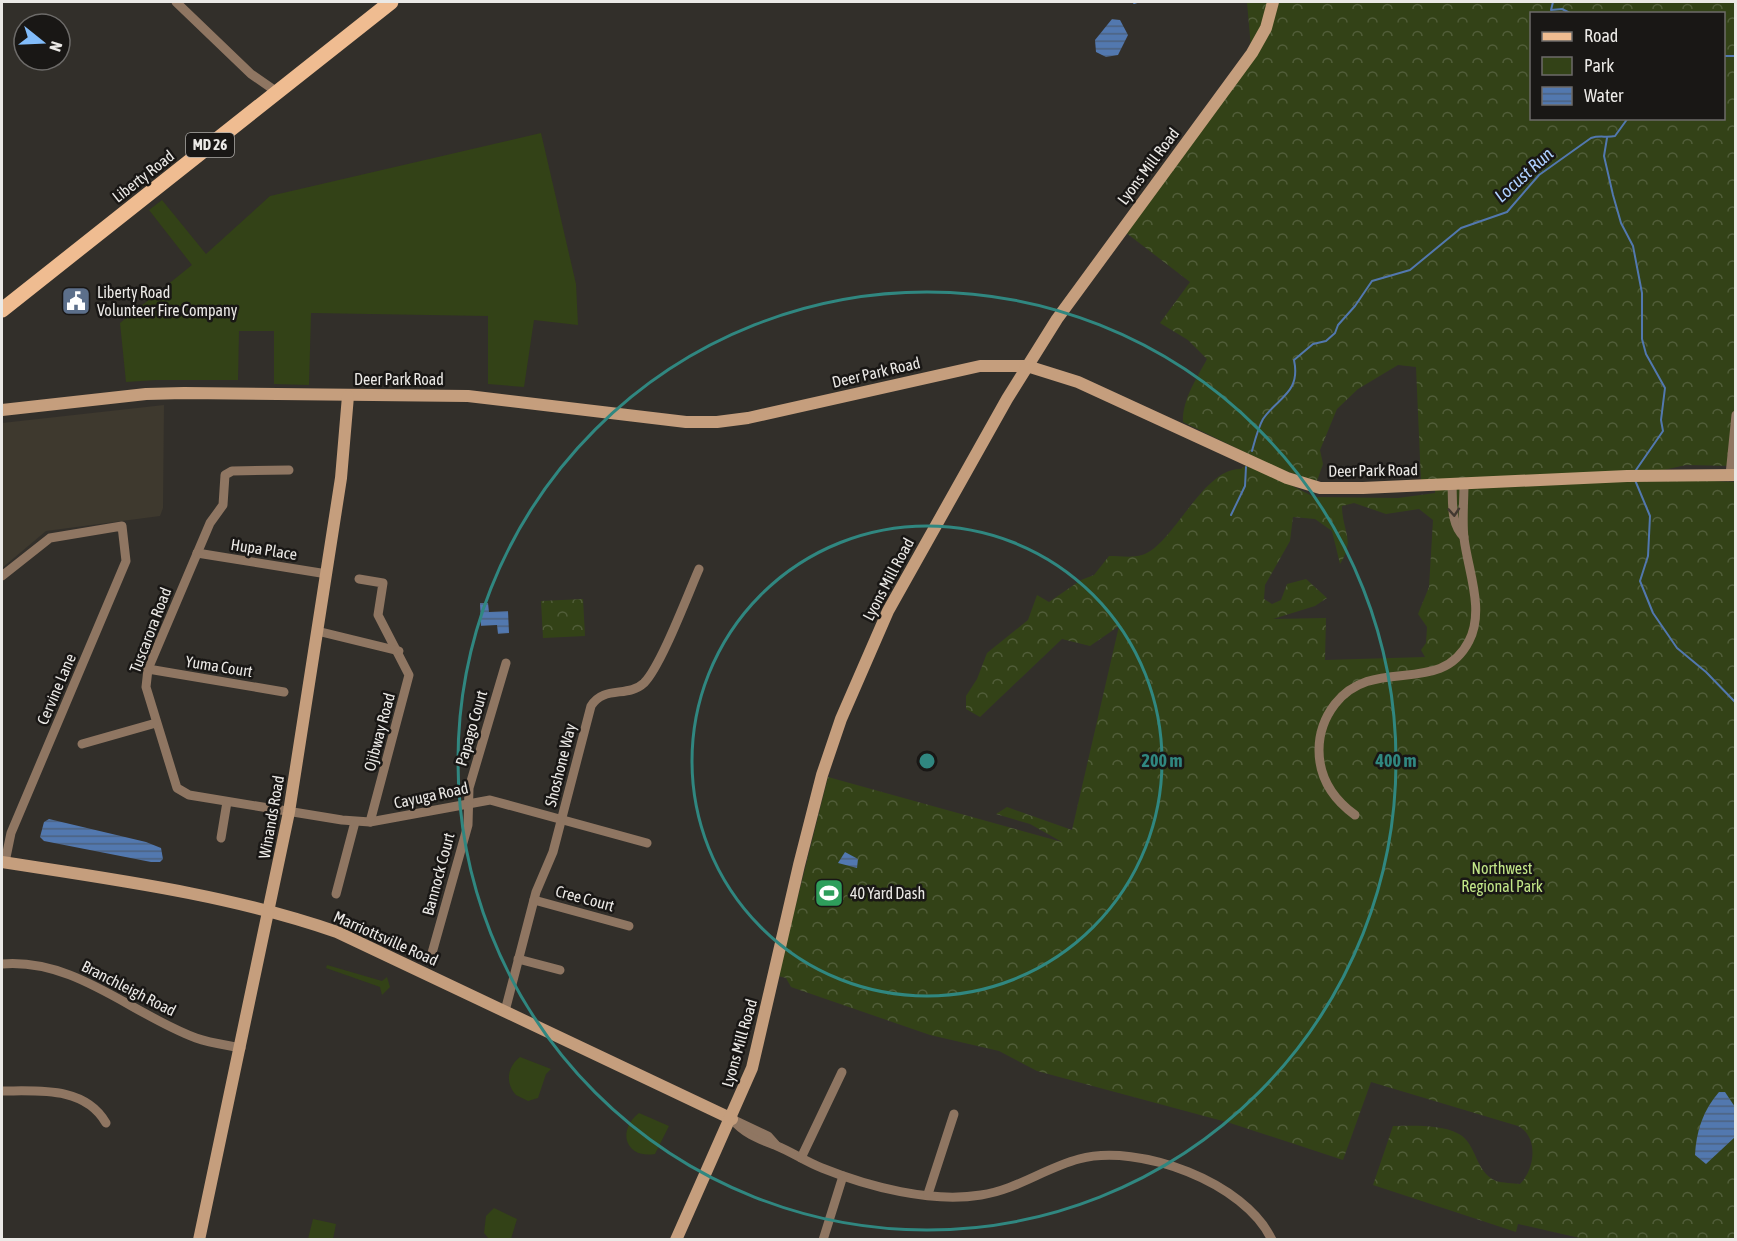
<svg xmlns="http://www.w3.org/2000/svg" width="1737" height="1241" font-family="'Asap Condensed',sans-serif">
	<defs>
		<pattern id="forest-crowns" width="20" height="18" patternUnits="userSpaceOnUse" patternTransform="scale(1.5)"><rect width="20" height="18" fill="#334217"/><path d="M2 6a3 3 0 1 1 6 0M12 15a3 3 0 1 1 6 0" fill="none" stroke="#515d39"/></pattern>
		<pattern id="water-rules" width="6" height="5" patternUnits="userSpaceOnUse" patternTransform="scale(1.5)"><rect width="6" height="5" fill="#5278af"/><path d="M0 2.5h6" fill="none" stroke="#4d627f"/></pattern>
	</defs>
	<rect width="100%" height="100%" fill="#322f2a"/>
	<path fill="#3e392e" d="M164,405L163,508L160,516L46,531L2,568V423Z"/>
	<g fill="#334217">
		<path d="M541,133L576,284L578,325L534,320L524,387L488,384V316L311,313L309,385L274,384V331H239L238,380H156L126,382L120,323L192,265L149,210L162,200L206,254L270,196Z"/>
		<path d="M327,965L382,981L387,977L390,987L382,995L380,987L326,968Z"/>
		<path d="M520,1057L551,1069L546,1074L538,1098L528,1101L516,1095C505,1083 507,1067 520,1057Z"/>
		<path d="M639,1113L669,1126L655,1154C626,1159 616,1131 639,1113Z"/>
		<path d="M494,1208L517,1219L511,1239H489L484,1233L486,1216Z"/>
		<path d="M313,1219L336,1224L333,1239H308Z"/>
	</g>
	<g fill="url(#forest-crowns)" fill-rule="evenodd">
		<path d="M1247,2H1269L1267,13L1251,48Z"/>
		<path d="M1278,2H1735V466L1686,465L1659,471L1671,479L1735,482V1239H1584L1518,1224L1516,1232L1373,1185L1393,1126C1413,1126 1440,1124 1459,1134C1477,1144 1475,1172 1496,1181C1503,1183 1513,1183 1520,1184C1535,1169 1539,1137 1518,1126L1371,1082L1343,1160L1230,1123L1037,1071L999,1051L930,1035L791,987L786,978L778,976L828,777L1062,842L1030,824L996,814L1007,807L1072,830L1119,626L1090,646L1062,639L980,717L966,709V696L977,679L987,653L1028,620L1037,595L1049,602L1081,580L1094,575L1109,556C1120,556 1132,558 1142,555C1173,546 1203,467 1241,469L1248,463L1314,497L1398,498L1435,493V482H1421L1416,367L1398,365L1358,389L1337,409L1320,450L1323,464L1317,481L1279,469L1183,422C1182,400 1197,378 1207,359L1188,340L1160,323L1190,282L1125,232L1262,45ZM1532,14H1724V118H1532ZM1354,503L1386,514L1419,509L1433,520L1429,587L1418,614L1427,627L1426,643L1421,650L1425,657L1325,660L1326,618L1273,619L1315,606L1327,598L1306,579L1287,584L1281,600L1272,604L1264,599L1265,585L1290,541L1293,517L1315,519L1332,531L1340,564C1356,540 1342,531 1342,506Z"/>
		<path d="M583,599L585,636L543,638L541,601Z"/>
	</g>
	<g fill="url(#water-rules)">
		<path d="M1112,19L1120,20L1128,35L1118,55L1106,57L1096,52L1095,40Z"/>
		<path d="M480,603H488L489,612L508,611L509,633L498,634L497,625L481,626Z"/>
		<path d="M49,819L146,842L161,848L163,859L160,862H151L44,841L40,837L44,822Z"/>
		<path d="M845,852L858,859L857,868L838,863Z"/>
		<path d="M1719,1092H1725L1735,1107V1137L1706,1164L1695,1155C1696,1132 1703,1110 1719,1092Z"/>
	</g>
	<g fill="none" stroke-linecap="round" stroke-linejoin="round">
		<g stroke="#5278af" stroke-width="2">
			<path d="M1553,2L1551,10L1562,9L1572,14"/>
			<path d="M1134,3L1137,2"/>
			<path d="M1724,56H1736"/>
			<path d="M1607,138L1604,156L1613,195L1621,223L1633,246L1642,293V339L1646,354L1665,388L1661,420L1663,431L1636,470"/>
			<path d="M1252,451C1255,440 1258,428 1263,419C1278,397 1301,393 1294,360L1313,344L1326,341L1335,333L1338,325L1355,306L1372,281L1410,270L1461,228L1507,212L1539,175L1591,138C1600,135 1606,138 1615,136L1628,118"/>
			<path d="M1635,480L1650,516L1648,556L1640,581L1653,613L1677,648L1706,672L1736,703"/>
			<path d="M1231,515L1245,486L1246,467"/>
		</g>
		<g stroke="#8f7662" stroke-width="9">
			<path d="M176,2L251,74L277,92"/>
			<path d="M289,470L232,471L225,475L223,505L210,523L148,669L146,687L177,788L189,795L342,820L370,822L490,800L647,843"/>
			<path d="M1730,475L1736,415"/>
			<path d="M1452,484C1453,503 1450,523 1464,537"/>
			<path d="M197,553L327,574"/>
			<path d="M2,576L50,538L122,526L126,561L11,833L5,862"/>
			<path d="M359,579L383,583L378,615L409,675L370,822"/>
			<path d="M317,631L399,651"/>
			<path d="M148,669L284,692"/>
			<path d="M82,744L156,723"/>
			<path d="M1355,815C1333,799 1319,778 1319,750C1319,733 1325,717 1335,704C1374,654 1440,698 1469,641C1485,610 1468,571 1464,538C1462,521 1464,501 1464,484"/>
			<path d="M221,838L227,802"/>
			<path d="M336,894L355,822"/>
			<path d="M534,900L629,926"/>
			<path d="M432,953L468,825L469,788L506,663"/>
			<path d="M518,959L560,970"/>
			<path d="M2,964C75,958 131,1014 196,1038C210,1043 226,1045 241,1048"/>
			<path d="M505,1011L536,892L553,852L591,706C604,685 628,698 644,683C661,666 688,594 699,569"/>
			<path d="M2,1091C38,1091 85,1086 106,1123"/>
			<path d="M732,1119C744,1134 759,1139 777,1146C792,1152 806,1162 822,1168C869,1187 931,1203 981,1195C1016,1190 1045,1168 1079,1159C1139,1143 1245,1182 1272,1240"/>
			<path d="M732,1119L768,1136L776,1145"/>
			<path d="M801,1158L842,1072"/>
			<path d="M928,1194L954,1114"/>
			<path d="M823,1240L843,1176"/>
		</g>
		<g stroke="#c59e7d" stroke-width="12">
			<path d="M2,410L146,394L184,393L468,396L686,422H717L748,418L980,366H1027L1078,382L1287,478L1320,488H1363L1627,476L1736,475"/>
			<path d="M2,862C111,879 232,895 337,932L732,1119"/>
			<path d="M199,1240L289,812L341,478L348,396"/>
			<path d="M676,1240L752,1068L799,865L822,775L841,719L888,611L1007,399L1057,319L1252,53L1266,28L1273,2"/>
		</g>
		<path stroke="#efbc91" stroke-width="15" d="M2,310L391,2"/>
	</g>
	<defs><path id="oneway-chevron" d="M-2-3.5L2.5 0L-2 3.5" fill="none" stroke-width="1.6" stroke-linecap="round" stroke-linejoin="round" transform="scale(1.5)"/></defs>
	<use stroke="#423830" href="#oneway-chevron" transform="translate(1454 512) rotate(86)"/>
	<g fill="none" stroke="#308780" stroke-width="3">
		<circle cx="927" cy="761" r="235"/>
		<circle cx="927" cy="761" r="469"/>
	</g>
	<defs>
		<g id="civic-square" transform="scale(1.5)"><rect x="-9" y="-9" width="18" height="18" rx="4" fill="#5c6f8a" stroke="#191715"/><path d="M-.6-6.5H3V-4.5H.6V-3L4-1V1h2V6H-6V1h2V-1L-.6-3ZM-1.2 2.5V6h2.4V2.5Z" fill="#fff"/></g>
		<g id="stadium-square" transform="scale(1.5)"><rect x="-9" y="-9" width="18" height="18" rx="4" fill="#2e9e5b" stroke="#191715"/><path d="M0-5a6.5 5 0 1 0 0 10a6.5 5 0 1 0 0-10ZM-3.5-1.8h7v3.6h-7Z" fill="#fff"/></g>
	</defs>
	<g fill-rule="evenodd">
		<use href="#civic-square" x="76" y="301"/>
		<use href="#stadium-square" x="829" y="893"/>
	</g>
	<g text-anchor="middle" stroke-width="5" stroke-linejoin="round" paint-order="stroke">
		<rect fill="#191715" stroke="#acaaa7" stroke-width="1.5" x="186" y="133" width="48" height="24" rx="4.5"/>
		<g font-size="15" font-weight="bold" fill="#ebe9e6">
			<text x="210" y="150">MD 26</text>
		</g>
		<g font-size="16" fill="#ebe9e6" stroke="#191715">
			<text transform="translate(1148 166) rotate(-53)" y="6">Lyons Mill Road</text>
			<text transform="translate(143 176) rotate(-38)" y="6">Liberty Road</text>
			<text transform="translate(876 372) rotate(-13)" y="6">Deer Park Road</text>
			<text x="399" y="385">Deer Park Road</text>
			<text transform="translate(1373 470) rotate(-1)" y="6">Deer Park Road</text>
			<text transform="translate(264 549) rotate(9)" y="6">Hupa Place</text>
			<text transform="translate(888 579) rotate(-62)" y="6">Lyons Mill Road</text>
			<text transform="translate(150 630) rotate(-69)" y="6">Tuscarora Road</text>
			<text transform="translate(219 666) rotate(9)" y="6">Yuma Court</text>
			<text transform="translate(56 689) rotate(-67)" y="6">Cervine Lane</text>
			<text transform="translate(471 728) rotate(-74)" y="6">Papago Court</text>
			<text transform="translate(379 732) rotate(-75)" y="6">Ojibway Road</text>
			<text transform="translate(560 765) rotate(-76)" y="6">Shoshone Way</text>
			<text transform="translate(431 795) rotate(-12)" y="6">Cayuga Road</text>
			<text transform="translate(271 817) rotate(-80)" y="6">Winands Road</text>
			<text transform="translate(438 874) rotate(-75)" y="6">Bannock Court</text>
			<text transform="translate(585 898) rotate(15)" y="6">Cree Court</text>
			<text transform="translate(386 938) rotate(24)" y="6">Marriottsville Road</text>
			<text transform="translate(129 988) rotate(27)" y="6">Branchleigh Road</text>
			<text transform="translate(739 1043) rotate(-74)" y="6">Lyons Mill Road</text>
		</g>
		<g font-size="16" fill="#ebe9e6" stroke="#191715" text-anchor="start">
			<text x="97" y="298">Liberty Road<tspan x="97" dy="18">Volunteer Fire Company</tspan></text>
			<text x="850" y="899">40 Yard Dash</text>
		</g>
		<g font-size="16" fill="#c2e688" stroke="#191715">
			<text x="1502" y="874">Northwest<tspan x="1502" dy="18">Regional Park</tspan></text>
		</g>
		<g font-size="18" font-style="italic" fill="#aecfff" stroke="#191715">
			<text transform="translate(1524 175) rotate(-42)" y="6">Locust Run</text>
		</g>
	</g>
	<circle cx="927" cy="761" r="9" fill="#308780" stroke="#191715" stroke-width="3"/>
	<g font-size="18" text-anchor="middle" font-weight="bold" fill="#308780" stroke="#191715" stroke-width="5" stroke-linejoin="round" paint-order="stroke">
		<text x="1162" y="767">200 m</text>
		<text x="1396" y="767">400 m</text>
	</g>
	<rect width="1737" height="1241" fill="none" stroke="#ebe9e6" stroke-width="6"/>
	<rect x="1530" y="12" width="195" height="108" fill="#191715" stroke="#6d6b69" stroke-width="1.5"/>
	<rect x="1542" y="32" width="30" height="9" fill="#efbc91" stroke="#6d6b69" stroke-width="1.5"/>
	<text x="1584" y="42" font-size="18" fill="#ebe9e6">Road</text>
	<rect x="1542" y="57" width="30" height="18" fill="#334217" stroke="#6d6b69" stroke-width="1.5"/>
	<text x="1584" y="72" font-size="18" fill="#ebe9e6">Park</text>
	<rect x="1542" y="87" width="30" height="18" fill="url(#water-rules)" stroke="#6d6b69" stroke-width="1.5"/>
	<text x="1584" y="102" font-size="18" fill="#ebe9e6">Water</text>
	<g transform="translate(42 42) rotate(108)"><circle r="28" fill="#191715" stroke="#6d6b69" stroke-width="1.5"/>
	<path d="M0-4.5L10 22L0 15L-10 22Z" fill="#82bcfa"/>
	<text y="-9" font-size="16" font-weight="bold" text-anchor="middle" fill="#ebe9e6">N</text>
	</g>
</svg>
